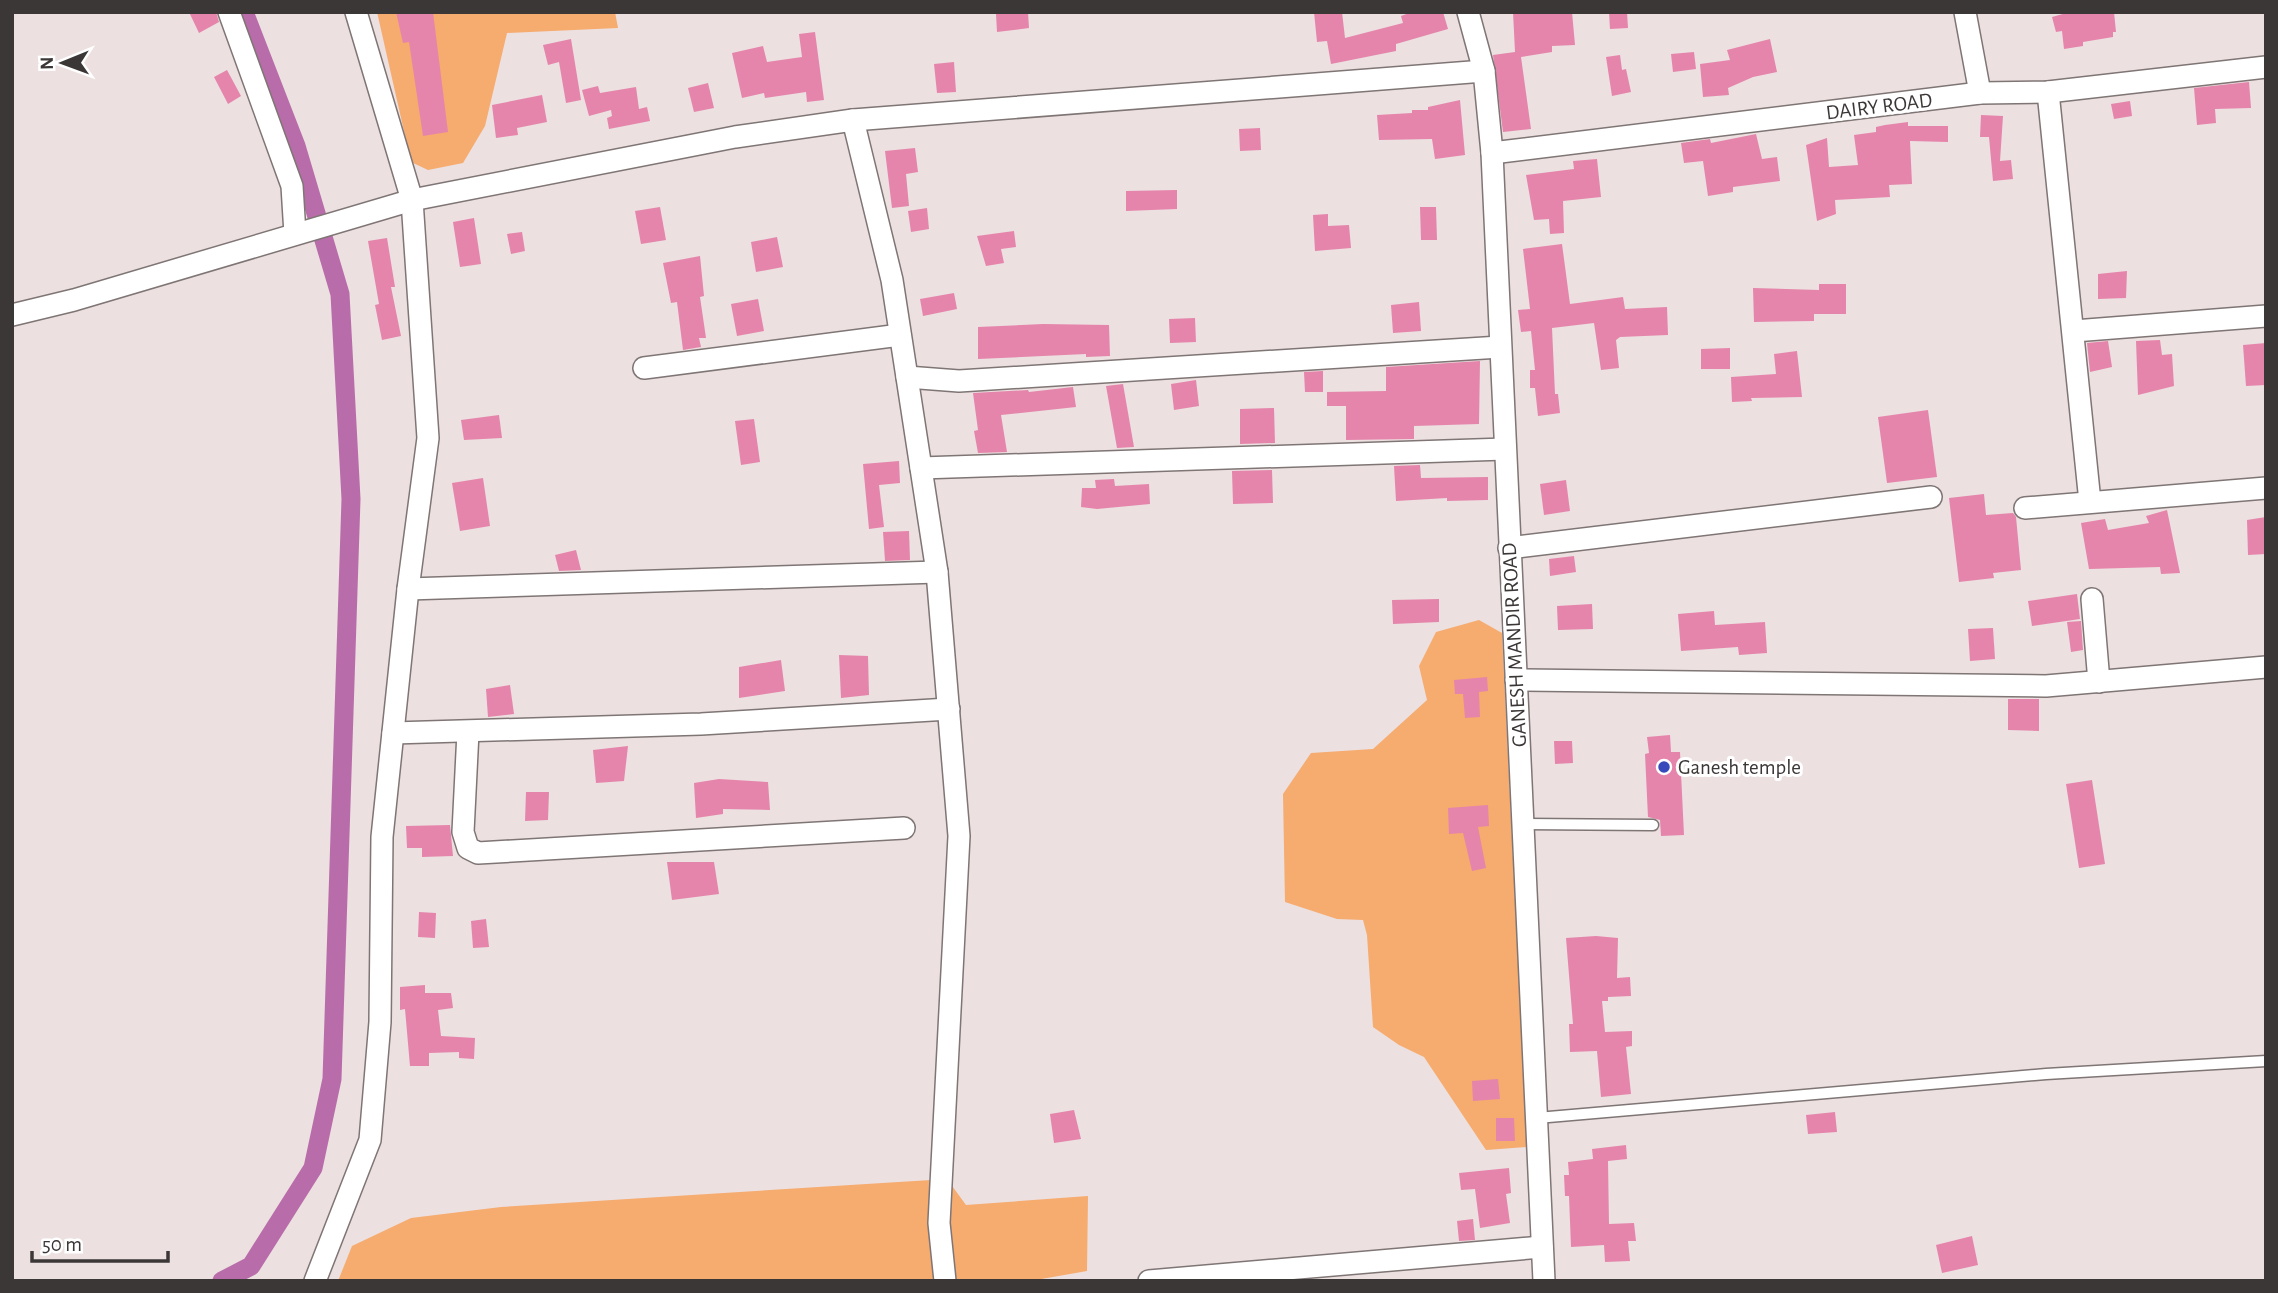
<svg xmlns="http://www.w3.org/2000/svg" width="2278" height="1293" font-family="'Alegreya Sans',sans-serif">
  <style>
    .green { fill: #f6ab6f }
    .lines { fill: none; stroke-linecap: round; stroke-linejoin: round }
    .canal { stroke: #b96caa; stroke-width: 19 }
    .building { fill: #e585ab }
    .lane-casing { stroke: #7f7575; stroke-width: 13 }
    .street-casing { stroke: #7f7575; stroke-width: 24 }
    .lane { stroke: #fff; stroke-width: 10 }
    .street { stroke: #fff; stroke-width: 21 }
    .poi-dot { fill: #3849bc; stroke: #fff; stroke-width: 2.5 }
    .labels { text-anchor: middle; stroke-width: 6; stroke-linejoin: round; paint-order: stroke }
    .street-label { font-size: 21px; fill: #3c3737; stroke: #fff }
    .poi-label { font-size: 21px; fill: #3c3737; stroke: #fff; text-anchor: start }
  </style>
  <rect width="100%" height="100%" fill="#ece0e0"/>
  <g class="green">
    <path d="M377,12H615L618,28L507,33L485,126L463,163L428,170L411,162Z"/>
    <path d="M1479,620L1502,633L1527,1147L1486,1150L1424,1057L1399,1045L1373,1027L1367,935L1363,920L1337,919L1285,902L1283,794L1311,753L1373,749L1427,700L1419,666L1436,632Z"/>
    <path d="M947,1179L966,1205L1088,1196L1087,1271L1030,1281H338L352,1246L411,1218L501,1207Z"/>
  </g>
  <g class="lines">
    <path class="canal" d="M222,1281L251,1266L313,1168L332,1079L351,499L340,294L296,146L244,12"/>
  </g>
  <g class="building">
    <path d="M189,12H216L219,22L199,33Z"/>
    <path d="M396,12H433L448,132L423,136L409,42L403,43Z"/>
    <path d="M1028,12L1029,28L997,32L996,14Z"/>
    <path d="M1314,12H1342L1345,38L1403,23L1401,16L1412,12H1443L1448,29L1396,44V51L1331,64L1327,41L1317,42Z"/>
    <path d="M1513,12H1572L1575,45L1552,46V52L1521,57L1531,129L1503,132L1493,55L1515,52Z"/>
    <path d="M1609,12H1627L1628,28L1610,29Z"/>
    <path d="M2070,12H2114L2116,32H2113V37L2083,42V46L2064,49L2062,31L2056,32L2052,17Z"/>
    <path d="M815,32L824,100L807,102L806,92L765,98L764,93L742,98L732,53L763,46L767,62L802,57L799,34Z"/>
    <path d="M571,39L581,100L566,103L559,62L548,65L543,45Z"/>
    <path d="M1770,39L1777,72L1753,77L1728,88L1729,95L1703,97L1700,64L1730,60L1727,50Z"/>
    <path d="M1694,52L1696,69L1673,72L1671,54Z"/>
    <path d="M1620,55L1622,70L1626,69L1631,92L1612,96L1606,57Z"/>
    <path d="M954,62L956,92L937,93L934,64Z"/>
    <path d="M227,70L241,96L228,104L214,77Z"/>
    <path d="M2249,82L2251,108L2215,109L2216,123L2197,125L2194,88Z"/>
    <path d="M708,83L714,108L694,112L688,88Z"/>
    <path d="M598,86L600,93L636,87L639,109L647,107L650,121L609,129L607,118L612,116L611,110L589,116L582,90Z"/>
    <path d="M542,95L547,122L517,128L518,135L496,138L492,105Z"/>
    <path d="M1460,100L1465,155L1435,159L1432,139L1379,140L1377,115L1412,113V110H1428V107Z"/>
    <path d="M2130,101L2132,116L2114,119L2111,104Z"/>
    <path d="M1981,115L2003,116L2000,161L2011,160L2013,179L1993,181L1989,137H1980Z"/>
    <path d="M1908,122V126H1948V142L1910,141L1912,184L1889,185L1890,197L1835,200L1836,214L1817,221L1806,145L1827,138L1829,167L1858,165L1854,135L1876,132V127L1885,125Z"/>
    <path d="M1260,128L1261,150L1240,151L1239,129Z"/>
    <path d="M1756,134L1762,159L1777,157L1780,181L1733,187V192L1708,196L1703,161L1684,163L1681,143L1710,139L1711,143Z"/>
    <path d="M915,148L918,172L906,174L909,206L892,208L885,151Z"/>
    <path d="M1597,159L1601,197L1563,201L1564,233L1550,234L1549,219L1534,220L1526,175L1574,169L1573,161Z"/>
    <path d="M1177,190V209L1126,211V191Z"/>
    <path d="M660,207L666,240L641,244L635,211Z"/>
    <path d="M1420,207H1436L1437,240H1421Z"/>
    <path d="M927,208L929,229L911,232L908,211Z"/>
    <path d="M1328,214V226L1349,225L1351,248L1315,251L1313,215Z"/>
    <path d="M474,218L481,264L460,267L453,222Z"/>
    <path d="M1014,231L1016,247L1001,249L1004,263L986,266L977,236Z"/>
    <path d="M522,232L525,251L511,254L507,234Z"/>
    <path d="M777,237L783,267L756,272L751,242Z"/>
    <path d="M387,238L395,287H391L401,336L382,340L375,305L379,304L368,241Z"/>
    <path d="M1562,244L1570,304L1623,297L1625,309L1667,307L1668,335L1620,337L1616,340L1619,368L1601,370L1594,323L1552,328L1555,394H1558L1560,413L1538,416L1535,388H1530V370H1535L1531,331L1521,332L1518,310L1530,309L1523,249Z"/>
    <path d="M700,256L704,296L700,297L706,338H699L701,347L683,350L677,302L671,303L663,263Z"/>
    <path d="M2127,271L2126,298L2098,299V274Z"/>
    <path d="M1819,284H1846V314H1814V321L1754,322L1753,288L1819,290Z"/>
    <path d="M954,293L957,309L923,316L920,299Z"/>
    <path d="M758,299L764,331L737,336L731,304Z"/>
    <path d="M1419,302L1421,331L1393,333L1391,305Z"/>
    <path d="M1195,318L1196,342L1170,343L1169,319Z"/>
    <path d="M1043,324L1109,325L1110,356L1086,357V354L978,359V327Z"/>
    <path d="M2160,340L2162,355L2172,354L2174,386L2138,395L2136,341Z"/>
    <path d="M2108,341L2112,367L2090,372L2087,343Z"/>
    <path d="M2266,343V385L2246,386L2243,345Z"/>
    <path d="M1730,348V369H1701V349Z"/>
    <path d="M1797,351L1802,397L1751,398L1752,401L1732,402L1731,377L1776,374L1774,354Z"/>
    <path d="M1480,361L1479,424L1414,426V439L1346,440V406H1327V392L1386,391V367Z"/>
    <path d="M1323,371V392H1305L1304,372Z"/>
    <path d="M1196,380L1199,406L1174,410L1171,384Z"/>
    <path d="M1123,384L1134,447L1117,448L1106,386Z"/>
    <path d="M1073,387L1076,407L1001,415L1007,452L978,453L974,431L978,430L973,393L1028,390L1029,392Z"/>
    <path d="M1274,408L1275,443L1240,444V409Z"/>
    <path d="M1928,410L1937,477L1887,483L1878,417Z"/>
    <path d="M499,415L502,438L464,440L461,420Z"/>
    <path d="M754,419L760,462L741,465L735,421Z"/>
    <path d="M899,461L900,483L879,485L884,527L869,529L863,464Z"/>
    <path d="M1420,465L1421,478L1488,477V500L1447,501V498L1396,501L1394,466Z"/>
    <path d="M1272,470L1273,503L1233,504L1232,471Z"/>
    <path d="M483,478L490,526L460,531L452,483Z"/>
    <path d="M1114,479L1115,486L1149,484L1150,504L1097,509L1081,507L1082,488H1096L1095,480Z"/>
    <path d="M1566,480L1570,511L1544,515L1540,484Z"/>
    <path d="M1984,494L1986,515L2013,513L2016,517L2021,570L1993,573L1994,578L1959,582L1949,498Z"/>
    <path d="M2167,510L2180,573L2161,574L2160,567L2089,569L2081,523L2105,519L2108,530L2149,523L2146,516Z"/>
    <path d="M2266,517V554L2248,555L2247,520Z"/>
    <path d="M909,531L910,560L885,561L883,532Z"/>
    <path d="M576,550L581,570L559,571L555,555Z"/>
    <path d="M1574,556L1576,572L1550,576L1549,559Z"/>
    <path d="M2077,594L2080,619L2032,626L2028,601Z"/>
    <path d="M1439,599V622L1393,624L1392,600Z"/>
    <path d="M1592,604L1593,629L1558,630L1557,606Z"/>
    <path d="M1714,611L1715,625L1765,622L1767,653L1739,655L1738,647L1681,651L1678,614Z"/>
    <path d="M2081,621L2083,650L2071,652L2067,622Z"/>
    <path d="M1993,628L1995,659L1970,661L1968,629Z"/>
    <path d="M839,655L868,656L869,695L841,698Z"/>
    <path d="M781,660L785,691L739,698V667Z"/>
    <path d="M1487,677L1488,691L1479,692L1480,717L1465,718L1463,694H1455L1454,680Z"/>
    <path d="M510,685L514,714L488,717L486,689Z"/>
    <path d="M2008,699H2039V731L2008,730Z"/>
    <path d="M1670,735L1671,752H1680L1684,835L1661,836L1660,820L1648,817L1645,754L1649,753L1647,737Z"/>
    <path d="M1554,741H1572L1573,763L1555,764Z"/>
    <path d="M628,746L624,781L596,783L593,750Z"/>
    <path d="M719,779L768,782L770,810L723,809V814L696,818L694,783Z"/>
    <path d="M2092,780L2105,864L2079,868L2066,784Z"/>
    <path d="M526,792H549L548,820L525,821Z"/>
    <path d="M1488,805L1489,826L1478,827L1486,868L1472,871L1463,833L1449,834L1448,808Z"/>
    <path d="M450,825L453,856L422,857V848H407L406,826Z"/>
    <path d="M667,862H714L719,894L672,900Z"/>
    <path d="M419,912L436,913L435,938L418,937Z"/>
    <path d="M486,919L489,947L473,948L471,921Z"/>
    <path d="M1596,936L1618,938L1617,978L1630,977L1631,996L1608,997V1001H1602L1605,1032L1632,1031V1046L1626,1047L1631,1094L1601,1097L1597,1051L1570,1052L1569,1024H1573L1566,938Z"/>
    <path d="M425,985V993H451L453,1008L438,1010L441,1036L475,1038L474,1059L459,1058V1052L429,1053V1066H410L405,1009L400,1010V987Z"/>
    <path d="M1498,1079L1500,1099L1473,1101L1472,1081Z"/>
    <path d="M1074,1110L1081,1139L1054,1143L1050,1114Z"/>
    <path d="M1835,1112L1837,1132L1808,1134L1806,1115Z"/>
    <path d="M1496,1118H1514L1515,1141H1496Z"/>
    <path d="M1626,1145L1627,1159L1608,1161L1609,1224L1634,1223L1636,1241H1628L1630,1261L1605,1262L1604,1245L1571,1247L1569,1196H1565L1564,1175H1569L1568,1162L1593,1159L1592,1149Z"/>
    <path d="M1509,1168L1511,1193L1506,1194L1510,1223L1480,1228L1475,1189L1461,1190L1459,1173Z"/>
    <path d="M1473,1219L1475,1240L1459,1241L1457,1221Z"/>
    <path d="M1972,1236L1978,1265L1942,1273L1936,1245Z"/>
  </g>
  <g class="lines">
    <defs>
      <g id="lane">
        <path d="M1522,824L1653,825"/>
        <path d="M1537,1118L2046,1074L2266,1061"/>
      </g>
      <g id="street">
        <path d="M229,12L292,186L295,234"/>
        <path d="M1468,12L1484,71L1492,153L1544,1281"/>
        <path d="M1965,12L1980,93"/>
        <path d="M2048,92L2090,502"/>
        <path d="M853,120L892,280L937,572L959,836L939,1223L945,1281"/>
        <path d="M1492,153L1980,93L2048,92L2266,67"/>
        <path d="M12,315L74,300L412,200L735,137L853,120L1484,71"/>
        <path d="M2074,331L2266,316"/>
        <path d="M644,368L900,335"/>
        <path d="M907,377L959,381L1500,347"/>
        <path d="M921,468L1505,449"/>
        <path d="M2025,508L2266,488"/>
        <path d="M1509,548L1931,497"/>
        <path d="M408,589L937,572"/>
        <path d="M2092,599L2099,682"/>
        <path d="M1516,680L2046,686L2266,667"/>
        <path d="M468,732L463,832L468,848L478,853L904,828"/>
        <path d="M393,733L701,724L949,709"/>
        <path d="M315,1281L370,1140L380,1022L382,837L408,589L428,438L412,200L356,12"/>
        <path d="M1149,1281L1542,1247"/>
      </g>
    </defs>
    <use href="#lane" class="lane-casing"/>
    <use href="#street" class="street-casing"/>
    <use href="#lane" class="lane"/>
    <use href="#street" class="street"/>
  </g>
  <circle class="poi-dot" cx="1664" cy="767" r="7"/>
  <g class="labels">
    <g class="street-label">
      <text transform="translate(1879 106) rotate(-7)" y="7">DAIRY ROAD</text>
      <text transform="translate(1514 645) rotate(-93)" y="7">GANESH MANDIR ROAD</text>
    </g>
    <g class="poi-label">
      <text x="1678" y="774">Ganesh temple</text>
    </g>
  </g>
  <rect width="2278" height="1293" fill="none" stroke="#3c3737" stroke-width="28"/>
  <g transform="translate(63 63) rotate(269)" stroke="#ffffff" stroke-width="5" paint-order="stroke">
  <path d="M0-5L12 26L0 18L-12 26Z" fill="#3c3737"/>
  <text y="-10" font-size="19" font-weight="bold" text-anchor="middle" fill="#3c3737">N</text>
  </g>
  <path d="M32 1251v10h136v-10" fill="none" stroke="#3c3737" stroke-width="3.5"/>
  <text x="42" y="1251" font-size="21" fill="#3c3737" stroke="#ffffff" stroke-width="5" paint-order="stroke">50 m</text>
</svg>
